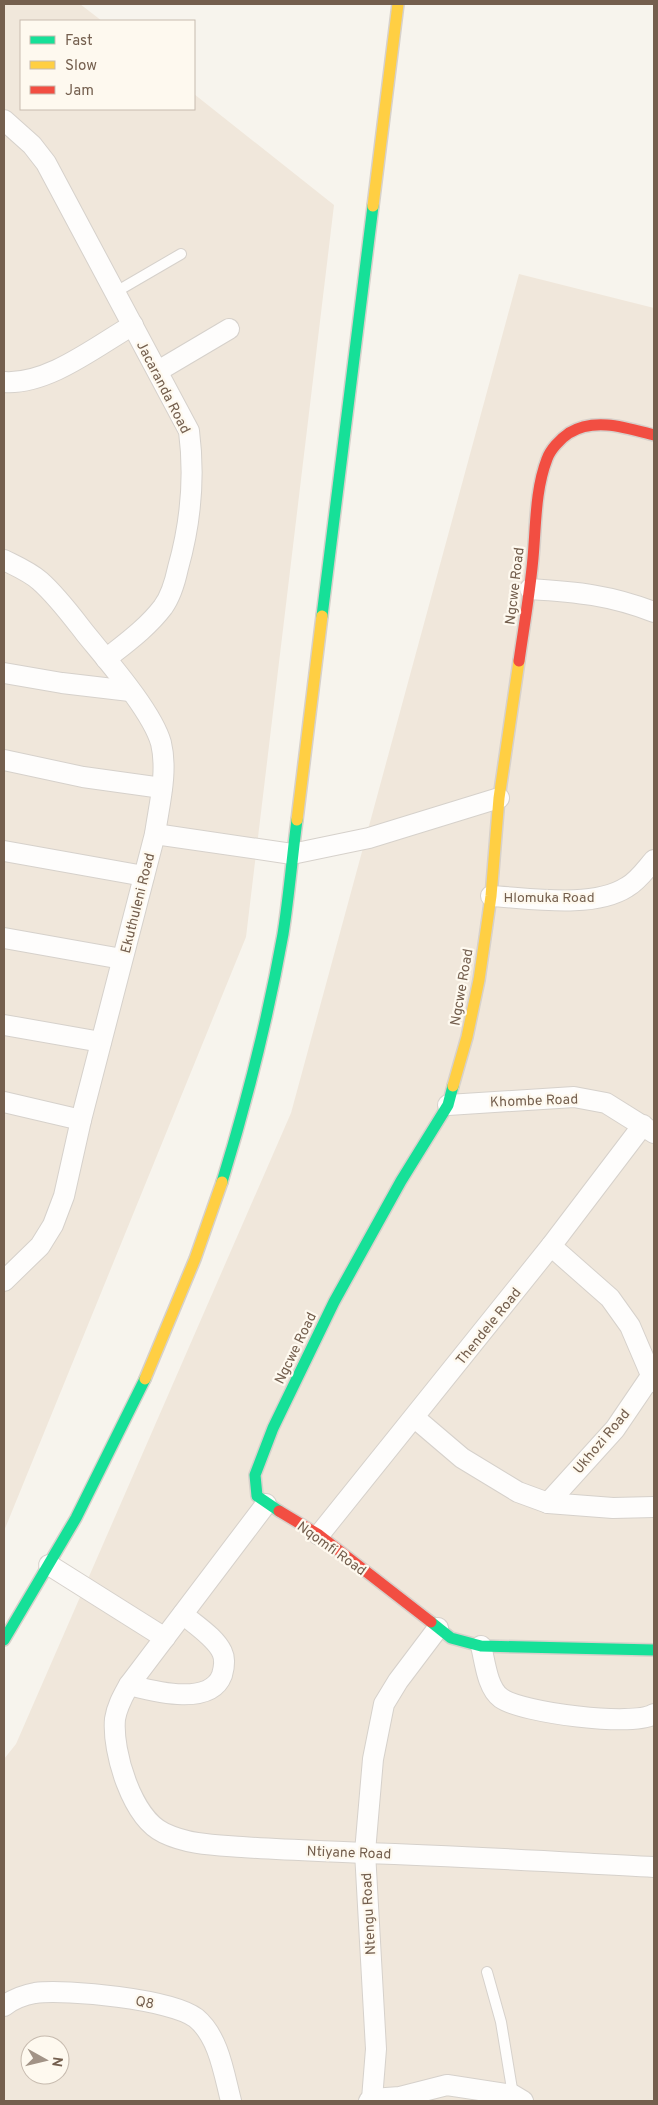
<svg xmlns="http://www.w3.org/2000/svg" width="658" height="2105" font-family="Overpass,sans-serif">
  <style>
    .residential { fill: #f0e7db; fill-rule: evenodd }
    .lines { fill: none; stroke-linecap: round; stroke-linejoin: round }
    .lane-casing { stroke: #d6d1cb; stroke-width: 12 }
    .street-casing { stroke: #d6d1cb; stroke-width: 22 }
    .fast-casing { stroke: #d7d1cb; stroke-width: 14 }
    .slow-casing { stroke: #d7d1cb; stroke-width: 14 }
    .jam-casing { stroke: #d7d1cb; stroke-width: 14 }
    .lane { stroke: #fefdfc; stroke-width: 10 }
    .street { stroke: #fefdfc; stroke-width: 20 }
    .fast { stroke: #16e098; stroke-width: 11 }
    .slow { stroke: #ffcf43; stroke-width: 11 }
    .jam { stroke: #f24e42; stroke-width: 11 }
    .labels { text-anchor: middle; stroke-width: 4.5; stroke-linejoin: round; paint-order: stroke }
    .street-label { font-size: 14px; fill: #745f4e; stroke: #fef9ef }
  </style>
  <rect width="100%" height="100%" fill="#f7f4ed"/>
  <g class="residential">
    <path d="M4,4H80L102,21H21V109H194V94L334,205L246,937L4,1531Z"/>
    <path d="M519,274L654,308V2101H4V1759L16,1744L291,1113ZM30,2045H60V2075H30Z"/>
  </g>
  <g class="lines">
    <defs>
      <g id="lane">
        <path d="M114,293L181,254"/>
        <path d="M487,1972L501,2022L513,2095"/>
      </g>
      <g id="street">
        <path d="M4,120L32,145L46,163L189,431C195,478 191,522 178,568C175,582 171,596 163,607C147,628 126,643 106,659"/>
        <path d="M158,371L229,329"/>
        <path d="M4,382C48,385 95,347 133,325"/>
        <path d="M4,560C16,566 30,572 40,581C57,596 71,615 85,633C106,659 152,711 161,743C168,772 159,805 155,834L81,1120L64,1196L53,1225L40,1246L4,1281"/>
        <path d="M530,589C577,592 610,595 654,612"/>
        <path d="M4,673L62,683L130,691"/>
        <path d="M4,760L83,777L162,788"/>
        <path d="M155,834L292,854L369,838L499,798"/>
        <path d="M4,851L144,876"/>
        <path d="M491,896C529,898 593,909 627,887C638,881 646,869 654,860"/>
        <path d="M4,938L122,959"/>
        <path d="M4,1025L101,1042"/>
        <path d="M4,1102L81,1120"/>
        <path d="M448,1105L574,1097L606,1103L654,1133"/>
        <path d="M551,1246L610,1298L630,1326L654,1382"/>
        <path d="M415,1418L462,1458L518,1492L548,1503L613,1508L654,1507"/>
        <path d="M548,1503L615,1429L651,1376"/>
        <path d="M266,1504L129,1685C123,1696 117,1706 115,1719C112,1752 132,1818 164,1833C189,1845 215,1845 242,1847C283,1850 325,1851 366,1853C462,1856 558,1862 654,1867"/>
        <path d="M319,1535L551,1246L643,1125"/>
        <path d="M49,1565L165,1638"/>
        <path d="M481,1646C485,1661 487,1688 501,1698C522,1713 634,1727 654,1714"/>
        <path d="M129,1685C153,1691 210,1707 222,1675C224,1668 225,1658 222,1652C215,1637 195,1625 183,1614"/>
        <path d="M4,2006C13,1999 24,1995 35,1993C67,1989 171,1999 196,2018C219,2037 224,2074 231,2101"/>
        <path d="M372,2099L376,2049L365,1852L373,1759L384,1704L398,1681L438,1628"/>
        <path d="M369,2101L372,2099L400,2097L447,2085L513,2095L523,2101"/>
      </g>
      <g id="fast">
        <path d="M322,616L373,206"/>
        <path d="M222,1182C247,1101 268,1018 283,934C289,896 292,858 297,820"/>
        <path d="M279,1511L257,1496L255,1475L273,1428L334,1302L401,1181L448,1105L453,1086"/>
        <path d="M431,1622L451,1638L481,1646L654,1650"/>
        <path d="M4,1640L76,1518L145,1379"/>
      </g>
      <g id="slow">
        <path d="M373,206L398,4"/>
        <path d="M297,820L322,616"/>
        <path d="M453,1086L467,1037L479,980L491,896L499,798L519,661"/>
        <path d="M145,1379L195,1259L222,1182"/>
      </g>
      <g id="jam">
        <path d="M519,661C524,626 530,592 533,558C536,526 535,490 547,459C550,450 560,439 569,433C595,417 627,428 654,435"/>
        <path d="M279,1511L319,1535L431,1622"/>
      </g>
    </defs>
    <use href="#lane" class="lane-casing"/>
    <use href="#street" class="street-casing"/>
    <use href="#fast" class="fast-casing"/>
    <use href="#slow" class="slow-casing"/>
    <use href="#jam" class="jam-casing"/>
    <use href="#lane" class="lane"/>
    <use href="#street" class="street"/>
    <use href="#fast" class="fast"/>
    <use href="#slow" class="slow"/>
    <use href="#jam" class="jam"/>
  </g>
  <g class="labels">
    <g class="street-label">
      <text transform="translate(164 387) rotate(63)" y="5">Jacaranda Road</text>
      <text transform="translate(514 586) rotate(-83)" y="5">Ngcwe Road</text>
      <text x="549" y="902">Hlomuka Road</text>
      <text transform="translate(137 903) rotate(-76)" y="5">Ekuthuleni Road</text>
      <text transform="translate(461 987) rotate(-80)" y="5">Ngcwe Road</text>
      <text transform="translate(534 1100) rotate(-2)" y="5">Khombe Road</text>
      <text transform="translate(488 1326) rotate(-51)" y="5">Thendele Road</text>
      <text transform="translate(295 1348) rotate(-64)" y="5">Ngcwe Road</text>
      <text transform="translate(601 1441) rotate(-50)" y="5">Ukhozi Road</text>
      <text transform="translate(332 1548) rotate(36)" y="5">Nqomfi Road</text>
      <text transform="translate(349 1852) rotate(2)" y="5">Ntiyane Road</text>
      <text transform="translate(368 1914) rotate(-93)" y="5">Ntengu Road</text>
      <text transform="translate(145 2002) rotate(11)" y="5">Q8</text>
    </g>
  </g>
  <rect width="658" height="2105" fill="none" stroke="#745f4e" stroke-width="10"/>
  <rect x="20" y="20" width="175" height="90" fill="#fef9ef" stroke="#c7bbaf"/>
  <rect x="30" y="36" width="25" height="8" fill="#16e098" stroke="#c7bbaf"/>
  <text x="65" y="45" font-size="15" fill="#745f4e">Fast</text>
  <rect x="30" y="61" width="25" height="8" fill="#ffcf43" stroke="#c7bbaf"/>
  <text x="65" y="70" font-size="15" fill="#745f4e">Slow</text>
  <rect x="30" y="86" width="25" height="8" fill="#f24e42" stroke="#c7bbaf"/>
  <text x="65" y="95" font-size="15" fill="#745f4e">Jam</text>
  <g transform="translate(45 2060) rotate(98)"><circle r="24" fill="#fef9ef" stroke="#c7bbaf"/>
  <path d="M0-4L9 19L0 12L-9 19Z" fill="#a29386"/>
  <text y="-8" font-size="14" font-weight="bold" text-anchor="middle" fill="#745f4e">N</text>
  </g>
</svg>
